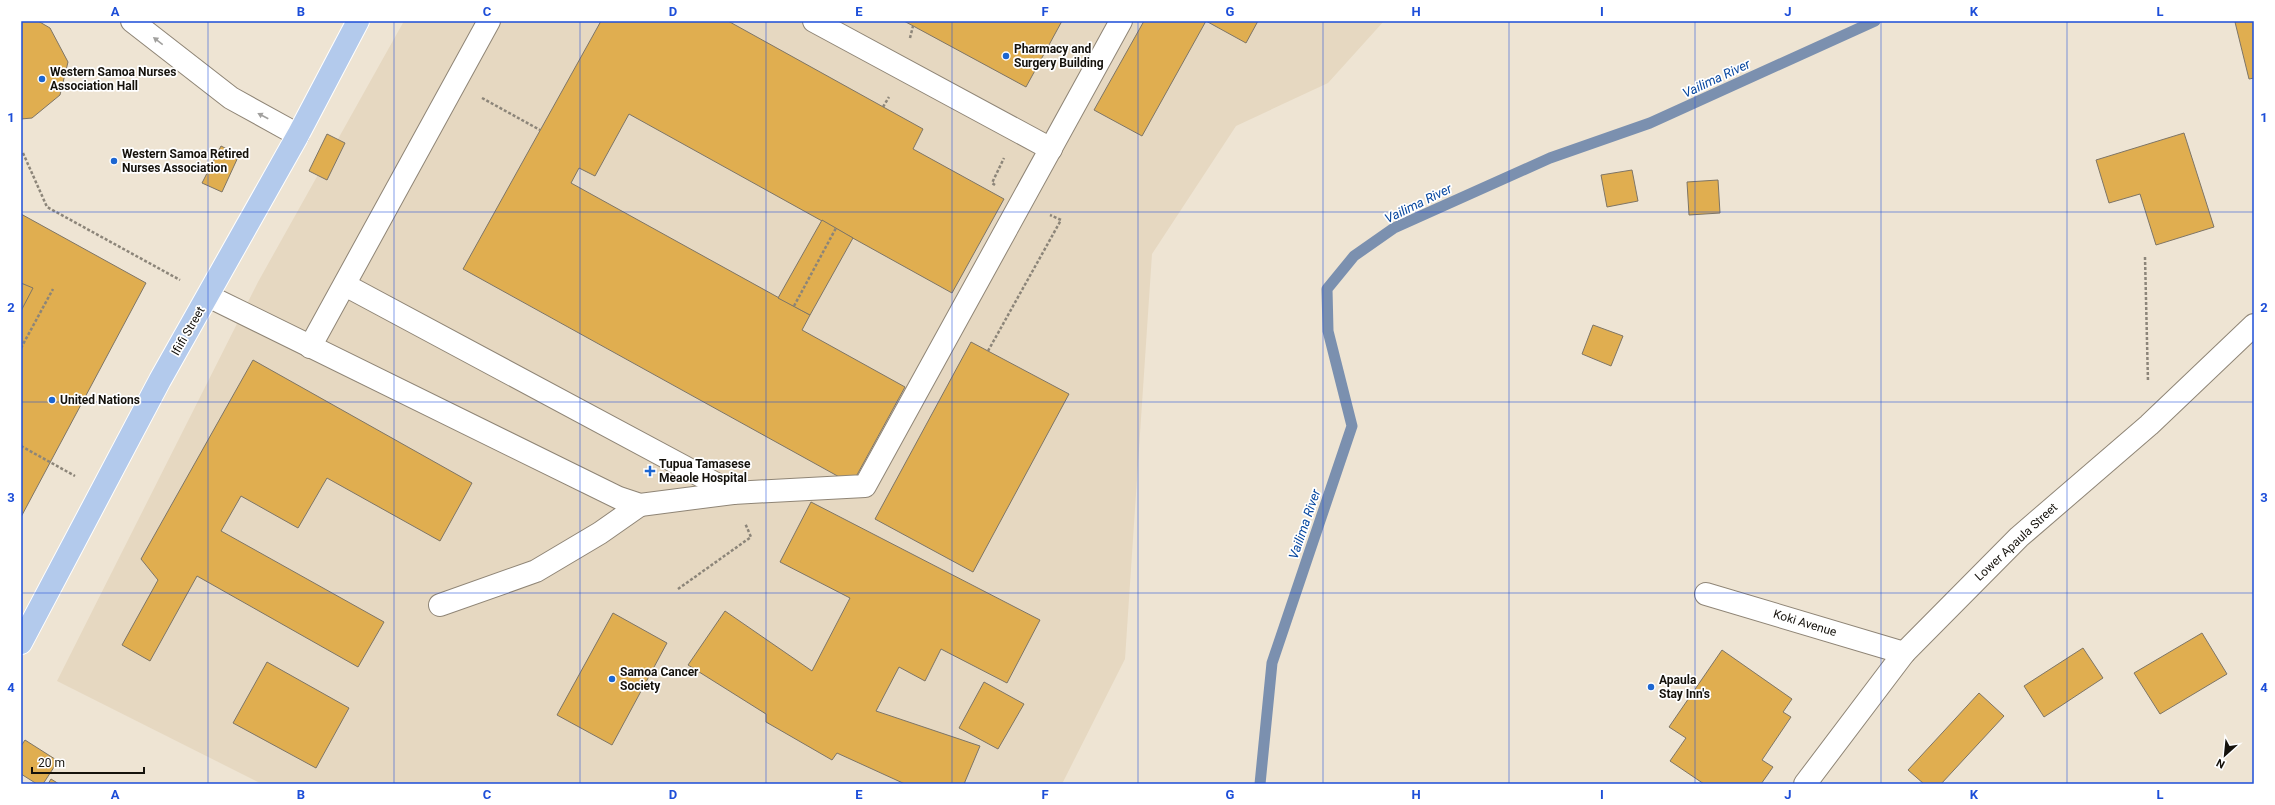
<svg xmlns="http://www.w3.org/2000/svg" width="2275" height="805" font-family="Roboto,sans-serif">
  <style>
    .built { fill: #e6d8c1 }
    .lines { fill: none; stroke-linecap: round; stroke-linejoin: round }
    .stream { stroke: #7b90af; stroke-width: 11 }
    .building { fill: #e0ae50; stroke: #7e7566 }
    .minor-casing { stroke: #8f8576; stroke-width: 24 }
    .major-casing { stroke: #fff; stroke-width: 24 }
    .path { stroke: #8c8579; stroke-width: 2.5; stroke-dasharray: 3 2; stroke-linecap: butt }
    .minor { stroke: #fff; stroke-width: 22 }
    .major { stroke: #b3caec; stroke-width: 22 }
    .oneway { fill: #a1a09e }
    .grid { fill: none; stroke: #1d4ed8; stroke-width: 1; stroke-opacity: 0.55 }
    .poi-dot { fill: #1c66d1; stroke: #fff; stroke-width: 1.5 }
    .labels { text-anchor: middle; stroke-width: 3.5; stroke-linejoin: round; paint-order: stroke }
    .poi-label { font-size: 12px; font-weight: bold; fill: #15120c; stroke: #fff; text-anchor: start }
    .street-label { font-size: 12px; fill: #15120c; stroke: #fff }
    .water-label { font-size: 13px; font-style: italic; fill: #0848a0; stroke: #fff }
    .neatline { fill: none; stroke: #1d4ed8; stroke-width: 1.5 }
    .grid-label { font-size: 13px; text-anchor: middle; font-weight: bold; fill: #1d4ed8 }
  </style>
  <rect width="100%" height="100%" fill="#eee4d3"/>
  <path class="built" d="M404,21H1384L1328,83L1236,126L1152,254L1125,659L1062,784H262L57,681L258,282Z"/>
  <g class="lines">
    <path class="stream" d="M1260,784L1272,663L1352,426L1328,331L1327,289L1354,256L1394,228L1550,158L1650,123L1875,21"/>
  </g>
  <g class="building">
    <path d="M21,21H38L50,28L68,62L60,95L32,118L21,119Z"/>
    <path d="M601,21H728L923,129L913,149L1004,199L952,293L629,114L595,176L579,168L571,183L810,315L802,330L905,387L852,484L463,269Z"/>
    <path d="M904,21H1062L1026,87Z"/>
    <path d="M1144,21H1206L1142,136L1094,110Z"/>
    <path d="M1206,21H1258L1246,43Z"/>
    <path d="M2240,21H2254V78L2249,79L2235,22Z"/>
    <path d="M2184,133L2214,227L2156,245L2140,194L2109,203L2096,160Z"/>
    <path d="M327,134L345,143L327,180L309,171Z"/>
    <path d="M221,146L239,155L222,192L202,183Z"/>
    <path d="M1632,170L1638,201L1607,207L1601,175Z"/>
    <path d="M1718,180L1720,213L1689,215L1687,182Z"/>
    <path d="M21,214L146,283L21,517Z"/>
    <path d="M822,220L853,238L810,315L778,298Z"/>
    <path d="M21,283L33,288L21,311Z"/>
    <path d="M1593,325L1623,336L1611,366L1582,354Z"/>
    <path d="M971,342L1069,394L973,572L875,519Z"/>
    <path d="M253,360L472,483L440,541L327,478L298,528L241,496L221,531L384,622L358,667L197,576L150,661L122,645L158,580L141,559Z"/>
    <path d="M811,502L1040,620L1007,683L941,649L925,681L899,667L876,711L980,746L964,784H905L837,753L832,760L766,722V714L688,665L725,611L812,671L850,598L780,562Z"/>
    <path d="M613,613L667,643L612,745L557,715Z"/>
    <path d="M2202,633L2227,674L2160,714L2134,673Z"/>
    <path d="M2083,648L2103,678L2044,717L2024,686Z"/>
    <path d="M1722,650L1792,699L1783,712L1791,717L1762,760L1773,767L1761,784H1704L1670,761L1686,738L1669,727Z"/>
    <path d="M267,662L349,708L316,768L233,723Z"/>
    <path d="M984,682L1024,704L998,749L959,728Z"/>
    <path d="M1979,693L2004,716L1941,784H1924L1908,770Z"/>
    <path d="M25,740L58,761L43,784H37L21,774V746Z"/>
    <path d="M51,779L59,784H48Z"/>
  </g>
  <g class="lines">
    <defs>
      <g id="minor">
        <path d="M132,21L231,98L298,135"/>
        <path d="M814,21L1051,149"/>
        <path d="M345,285L733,493L865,486L1121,21"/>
        <path d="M208,296L619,498L640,505L733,493"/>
        <path d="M310,347L489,21"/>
        <path d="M1706,594L1904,653"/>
        <path d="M440,605L536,571L600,533L640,505"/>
        <path d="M1805,784L1904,653L2019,537L2149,425L2254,325"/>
      </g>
      <path id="major" d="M21,643L160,380L298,135L358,21"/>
    </defs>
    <use href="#minor" class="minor-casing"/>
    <use href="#major" class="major-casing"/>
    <g class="path">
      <path d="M910,38L913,26"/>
      <path d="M482,98L540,130"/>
      <path d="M883,107L889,97"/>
      <path d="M23,153L47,207L180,280"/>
      <path d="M995,185L992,183L1004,158"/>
      <path d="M2145,257L2148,382"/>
      <path d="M794,306L836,228"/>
      <path d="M21,348L53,289"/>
      <path d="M988,351L1061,220L1050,215"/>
      <path d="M21,446L75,476"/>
      <path d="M678,589L751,537L745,523"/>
    </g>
    <use href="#minor" class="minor"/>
    <use href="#major" class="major"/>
  </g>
  <defs><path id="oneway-solid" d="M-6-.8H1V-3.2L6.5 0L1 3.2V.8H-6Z"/></defs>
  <g class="oneway">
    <use href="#oneway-solid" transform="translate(158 41) rotate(-142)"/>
    <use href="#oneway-solid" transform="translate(263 116) rotate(-152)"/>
  </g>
  <path class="grid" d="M208,21V784M394,21V784M580,21V784M766,21V784M952,21V784M1138,21V784M1323,21V784M1509,21V784M1695,21V784M1881,21V784M2067,21V784M21,212H2254M21,402H2254M21,593H2254"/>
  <g class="poi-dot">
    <circle cx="1006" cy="56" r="4"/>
    <circle cx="42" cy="79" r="4"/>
    <circle cx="114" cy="161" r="4"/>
    <circle cx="52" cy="400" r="4"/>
    <path d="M648 465h4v4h4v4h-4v4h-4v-4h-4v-4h4z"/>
    <circle cx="612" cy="679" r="4"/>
    <circle cx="1651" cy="687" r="4"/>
  </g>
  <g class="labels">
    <g class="poi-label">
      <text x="1014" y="53">Pharmacy and<tspan x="1014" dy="14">Surgery Building</tspan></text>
      <text x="50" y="76">Western Samoa Nurses<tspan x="50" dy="14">Association Hall</tspan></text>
      <text x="122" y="158">Western Samoa Retired<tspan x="122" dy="14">Nurses Association</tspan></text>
      <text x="60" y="404">United Nations</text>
      <text x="659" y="468">Tupua Tamasese<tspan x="659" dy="14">Meaole Hospital</tspan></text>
      <text x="620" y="676">Samoa Cancer<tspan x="620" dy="14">Society</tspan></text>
      <text x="1659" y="684">Apaula<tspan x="1659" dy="14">Stay Inn's</tspan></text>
    </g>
    <g class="street-label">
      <text transform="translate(188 331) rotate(-60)" y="4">Ifiifi Street</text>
      <text transform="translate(2016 542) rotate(-43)" y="4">Lower Apaula Street</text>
      <text transform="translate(1805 623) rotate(17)" y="4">Koki Avenue</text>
    </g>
    <g class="water-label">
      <text transform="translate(1716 78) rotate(-25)" y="5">Vailima River</text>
      <text transform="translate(1418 203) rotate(-26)" y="5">Vailima River</text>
      <text transform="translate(1304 524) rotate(-71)" y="5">Vailima River</text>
    </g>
  </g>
  <rect width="2275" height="805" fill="none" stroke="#ffffff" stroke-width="44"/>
  <g transform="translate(2225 755) rotate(207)" stroke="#ffffff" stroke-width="3" paint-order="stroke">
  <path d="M0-3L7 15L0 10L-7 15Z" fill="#15120c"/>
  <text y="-6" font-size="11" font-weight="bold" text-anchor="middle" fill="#15120c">N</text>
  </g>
  <path d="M32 767v6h112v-6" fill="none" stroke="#15120c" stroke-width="2"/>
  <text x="38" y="767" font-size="12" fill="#15120c" stroke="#ffffff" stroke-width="3" paint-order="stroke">20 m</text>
  <rect x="22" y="22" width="2231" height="761" class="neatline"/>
  <g class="grid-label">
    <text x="115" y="16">A</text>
    <text x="301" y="16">B</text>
    <text x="487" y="16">C</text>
    <text x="673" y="16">D</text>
    <text x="859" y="16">E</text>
    <text x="1045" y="16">F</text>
    <text x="1230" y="16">G</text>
    <text x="1416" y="16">H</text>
    <text x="1602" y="16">I</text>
    <text x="1788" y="16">J</text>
    <text x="1974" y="16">K</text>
    <text x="2160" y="16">L</text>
    <text x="11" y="122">1</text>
    <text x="2264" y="122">1</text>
    <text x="11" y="312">2</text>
    <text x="2264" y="312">2</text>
    <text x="11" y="502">3</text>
    <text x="2264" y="502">3</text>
    <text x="11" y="692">4</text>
    <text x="2264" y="692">4</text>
    <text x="115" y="799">A</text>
    <text x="301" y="799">B</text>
    <text x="487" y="799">C</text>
    <text x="673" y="799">D</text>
    <text x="859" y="799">E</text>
    <text x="1045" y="799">F</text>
    <text x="1230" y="799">G</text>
    <text x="1416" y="799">H</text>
    <text x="1602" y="799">I</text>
    <text x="1788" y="799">J</text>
    <text x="1974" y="799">K</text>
    <text x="2160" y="799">L</text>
  </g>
</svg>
